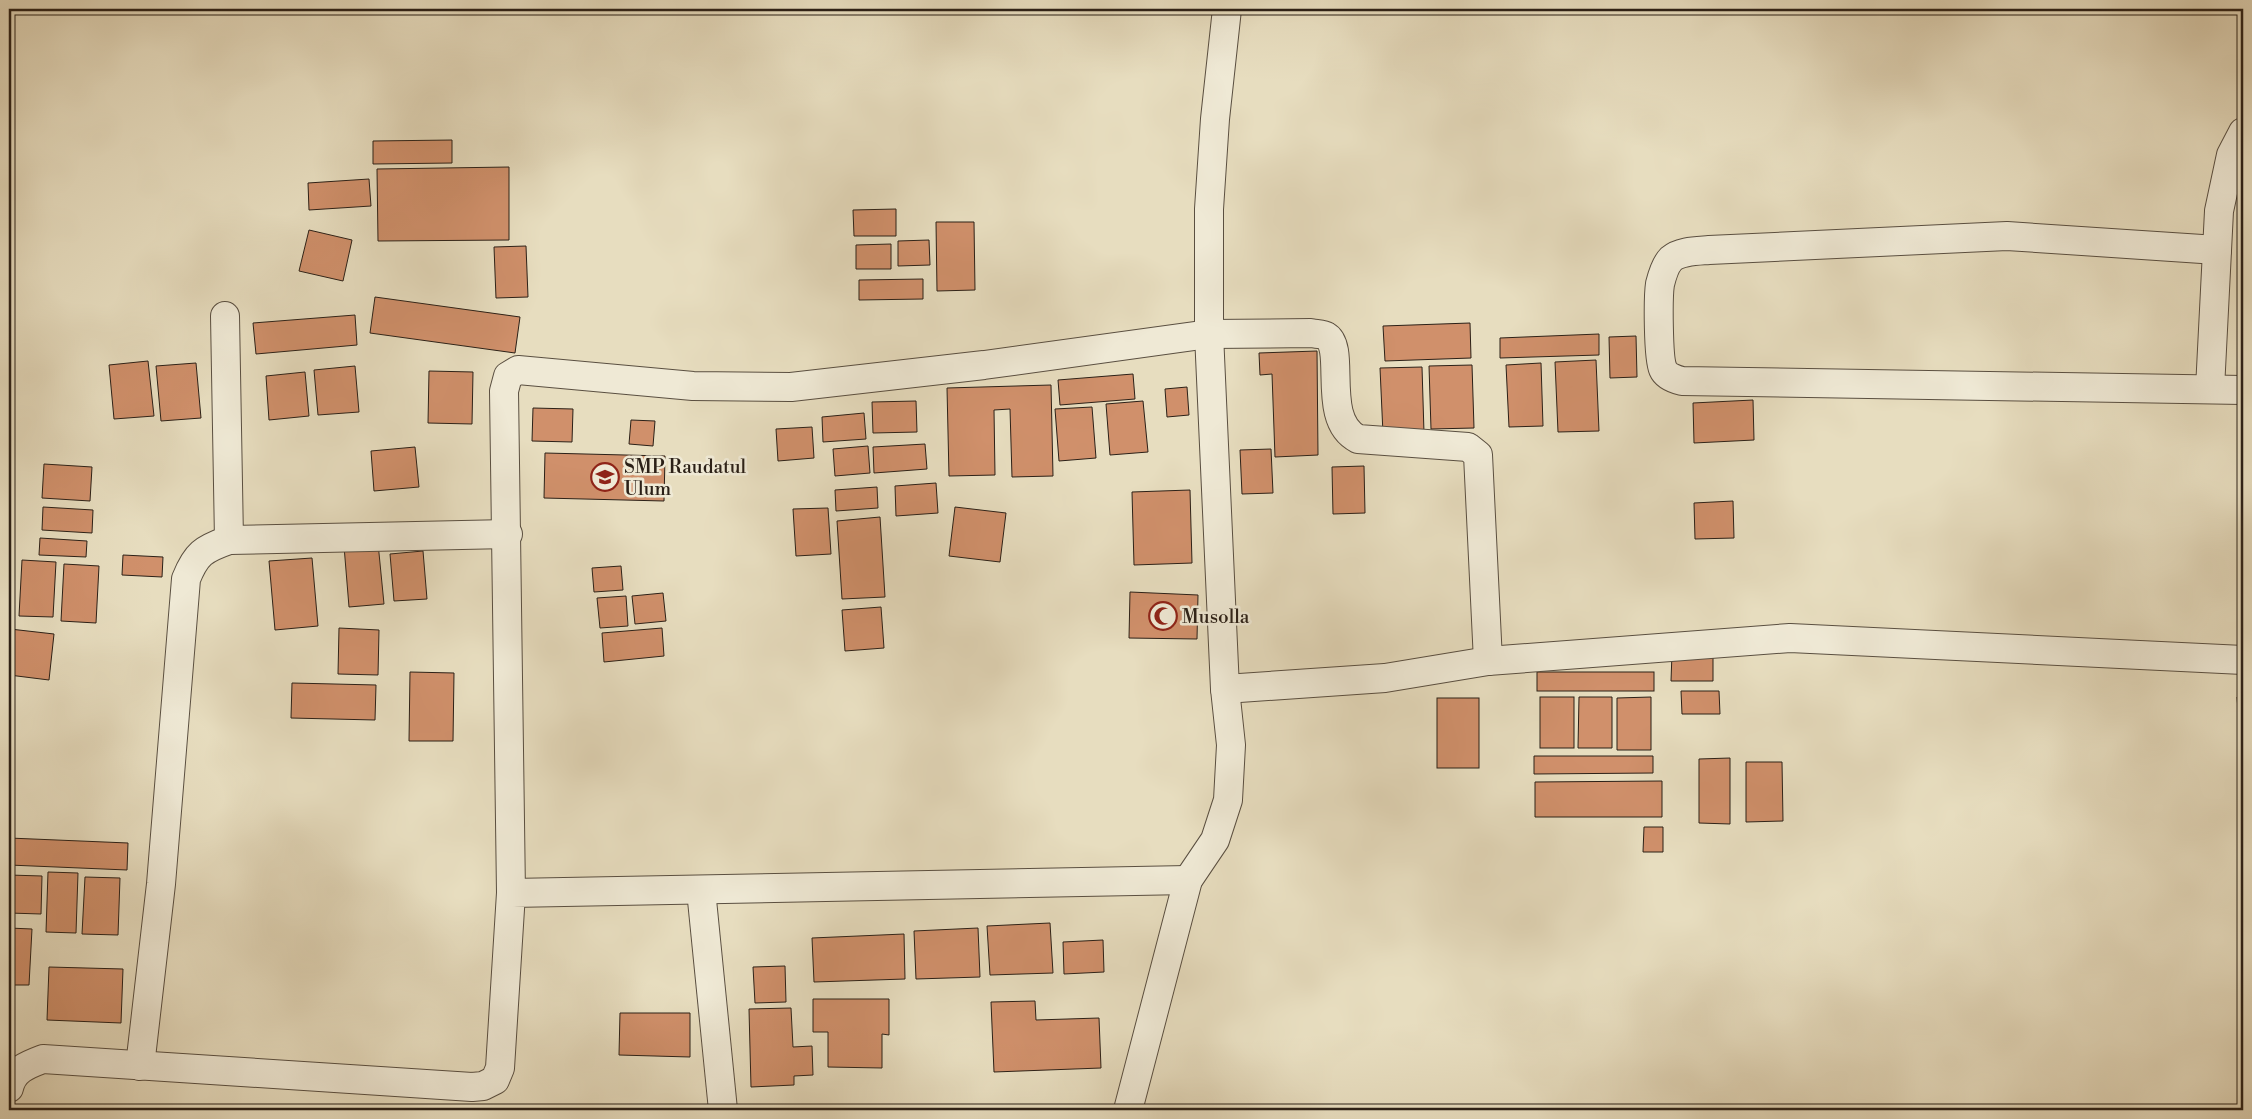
<svg xmlns="http://www.w3.org/2000/svg" width="2252" height="1119" font-family="'Libre Bodoni',serif">
  <style>
    .building { fill: #d0906b; stroke: #2b2017 }
    .lines { fill: none; stroke-linecap: round; stroke-linejoin: round }
    .minor-casing { stroke: #5a4f41; stroke-width: 30 }
    .minor { stroke: #efe9d5; stroke-width: 28 }
    .labels { text-anchor: middle; stroke-width: 5; stroke-linejoin: round; paint-order: stroke }
    .poi-label { font-size: 19px; fill: #2b2017; stroke: #efe9d5; text-anchor: start }
  </style>
  <rect width="100%" height="100%" fill="#e7ddbf"/>
  <filter id="stains"><feTurbulence type="fractalNoise" baseFrequency=".004" numOctaves="4"/><feColorMatrix values="0 0 0 0 .2 0 0 0 0 .09 0 0 0 0 .02 0 0 0 .5 -.17"/></filter>
  <radialGradient id="worn" r=".72"><stop offset=".6" stop-color="#630" stop-opacity="0"/><stop offset="1" stop-color="#630" stop-opacity=".3"/></radialGradient>
  <g class="building">
    <path d="M452,140V163L373,164V141Z"/>
    <path d="M509,167V240L378,241L377,169Z"/>
    <path d="M369,179L371,206L309,210L308,183Z"/>
    <path d="M896,209V236H854L853,210Z"/>
    <path d="M936,222H974L975,290L937,291Z"/>
    <path d="M309,230L352,240L343,281L299,271Z"/>
    <path d="M929,240L930,265L898,266V241Z"/>
    <path d="M891,244V269H856V245Z"/>
    <path d="M526,246L528,297L496,298L494,247Z"/>
    <path d="M923,279V299L859,300V280Z"/>
    <path d="M375,297L520,317L515,353L370,333Z"/>
    <path d="M355,315L357,345L256,354L253,323Z"/>
    <path d="M1470,323L1471,358L1385,361L1383,326Z"/>
    <path d="M2243,330V350L2241,351L2239,331Z"/>
    <path d="M1599,334V355L1500,358V338Z"/>
    <path d="M1636,336L1637,377L1610,378L1609,337Z"/>
    <path d="M1317,351L1318,455L1275,457L1272,374L1260,375L1259,353Z"/>
    <path d="M1596,360L1599,431L1558,432L1555,362Z"/>
    <path d="M148,361L154,416L114,419L109,365Z"/>
    <path d="M196,363L201,418L161,421L156,366Z"/>
    <path d="M1541,363L1543,426L1509,427L1506,365Z"/>
    <path d="M1472,365L1474,428L1431,429L1429,366Z"/>
    <path d="M355,366L359,412L318,415L314,370Z"/>
    <path d="M1422,367L1424,433L1383,434L1380,368Z"/>
    <path d="M429,371L473,372L472,424L428,423Z"/>
    <path d="M305,372L309,416L269,420L266,376Z"/>
    <path d="M1133,374L1135,399L1060,405L1058,380Z"/>
    <path d="M1051,385L1053,476L1012,477L1010,409L994,410L995,475L949,476L947,388Z"/>
    <path d="M1187,387L1189,415L1167,417L1165,389Z"/>
    <path d="M1753,400L1754,440L1694,443L1693,403Z"/>
    <path d="M916,401L917,432L873,433L872,402Z"/>
    <path d="M1143,401L1148,452L1110,455L1106,404Z"/>
    <path d="M1092,407L1096,458L1059,461L1055,409Z"/>
    <path d="M533,408L573,409L572,442L532,441Z"/>
    <path d="M864,413L866,439L823,442L822,417Z"/>
    <path d="M631,420L655,421L653,446L629,444Z"/>
    <path d="M812,427L814,458L778,461L776,429Z"/>
    <path d="M925,444L927,469L874,473L873,447Z"/>
    <path d="M868,446L870,473L835,476L833,449Z"/>
    <path d="M415,447L419,487L374,491L371,451Z"/>
    <path d="M1271,449L1273,493L1242,494L1240,450Z"/>
    <path d="M545,453L665,456L664,501L544,498Z"/>
    <path d="M44,464L92,467L90,501L42,498Z"/>
    <path d="M1364,466L1365,513L1333,514L1332,467Z"/>
    <path d="M936,483L938,513L896,516L895,486Z"/>
    <path d="M877,487L878,508L836,511L835,490Z"/>
    <path d="M1190,490L1192,563L1134,565L1132,492Z"/>
    <path d="M1733,501L1734,538L1695,539L1694,503Z"/>
    <path d="M43,507L93,510L92,533L42,530Z"/>
    <path d="M955,507L1006,513L1000,562L949,556Z"/>
    <path d="M828,508L831,554L796,556L793,509Z"/>
    <path d="M880,517L885,597L842,599L837,521Z"/>
    <path d="M40,538L87,541L86,557L39,555Z"/>
    <path d="M378,543L384,604L349,607L344,546Z"/>
    <path d="M423,551L427,599L394,601L390,554Z"/>
    <path d="M123,555L163,557L162,577L122,575Z"/>
    <path d="M312,558L318,626L275,630L269,561Z"/>
    <path d="M22,560L56,562L53,617L19,616Z"/>
    <path d="M64,564L99,566L96,623L61,621Z"/>
    <path d="M621,566L623,590L594,592L592,568Z"/>
    <path d="M1130,592L1198,595L1197,639L1129,638Z"/>
    <path d="M663,593L666,621L635,624L632,596Z"/>
    <path d="M626,596L628,626L600,628L597,598Z"/>
    <path d="M881,607L884,648L845,651L842,610Z"/>
    <path d="M339,628L379,630L378,675L338,674Z"/>
    <path d="M662,628L664,656L604,662L602,633Z"/>
    <path d="M10,629L54,634L49,680L9,675Z"/>
    <path d="M1672,653H1713V681H1671Z"/>
    <path d="M410,672L454,673L453,741H409Z"/>
    <rect x="1537" y="672" width="117" height="19"/>
    <path d="M292,683L376,685L375,720L291,718Z"/>
    <path d="M1681,691H1719L1720,714H1682Z"/>
    <rect x="1540" y="697" width="34" height="51"/>
    <path d="M1579,697H1612V748H1578Z"/>
    <path d="M1651,697V750H1617V698Z"/>
    <path d="M2237,697H2243V737H2240Z"/>
    <rect x="1437" y="698" width="42" height="70"/>
    <path d="M1534,756H1653V773L1534,774Z"/>
    <path d="M1730,758V824L1699,823V759Z"/>
    <path d="M1746,762H1782L1783,821L1746,822Z"/>
    <path d="M1662,781V817H1535V782Z"/>
    <path d="M1644,827H1663V852H1643Z"/>
    <path d="M9,838L128,843L127,870L9,865Z"/>
    <path d="M48,872L78,873L76,933L46,932Z"/>
    <path d="M9,875L42,876L41,914L9,913Z"/>
    <path d="M85,877L120,878L118,935L82,934Z"/>
    <path d="M1050,923L1053,973L990,975L987,926Z"/>
    <path d="M9,928L32,929L29,985H9Z"/>
    <path d="M978,928L980,977L916,979L914,931Z"/>
    <path d="M904,934L905,979L814,982L812,938Z"/>
    <path d="M1103,940L1104,972L1064,974L1063,942Z"/>
    <path d="M785,966L786,1002L755,1003L753,967Z"/>
    <path d="M49,967L123,969L121,1023L47,1020Z"/>
    <path d="M813,999H889V1035L882,1034V1068L828,1067V1032H813Z"/>
    <path d="M1035,1001L1036,1020L1099,1018L1101,1068L994,1072L991,1002Z"/>
    <path d="M791,1008L793,1047L812,1046L813,1075L794,1076V1085L751,1087L749,1009Z"/>
    <path d="M620,1013H690V1057L619,1055Z"/>
  </g>
  <g class="lines">
    <defs>
      <g id="minor">
        <path d="M2217,250L2007,236L1709,250C1697,251 1680,251 1671,259C1665,265 1662,276 1660,284C1658,297 1658,358 1663,369C1666,376 1674,379 1682,381L2243,390"/>
        <path d="M225,316L229,540"/>
        <path d="M2210,389L2219,211L2231,155L2243,132"/>
        <path d="M1225,689L1385,678L1488,661L1790,638L2243,660"/>
        <path d="M701,890L723,1110"/>
        <path d="M511,893L504,391L508,376L518,370L693,386L791,387L984,365L1209,334L1311,333C1315,334 1323,334 1326,336C1347,348 1320,420 1358,439L1468,447L1478,455L1488,661"/>
        <path d="M140,1066L161,884L186,579C196,554 203,549 229,540L508,534"/>
        <path d="M9,1088C13,1070 27,1065 43,1059L472,1087L483,1086L495,1080L500,1068L511,893L1188,880"/>
        <path d="M1128,1110L1188,880L1215,840L1228,800L1231,745L1225,689L1209,334V209L1215,119L1227,9"/>
      </g>
    </defs>
    <use href="#minor" class="minor-casing"/>
    <use href="#minor" class="minor"/>
  </g>
  <defs>
    <symbol id="school-ring" viewBox="-11 -11 22 22"><circle r="9.5" fill="#efe9d5" stroke="#8f2418" stroke-width="1.5"/><path d="M0-5L7-2L0 1L-7-2ZM-4 1L0 2.5L4 1V4Q0 6-4 4Z" fill="#8f2418"/></symbol>
    <symbol id="mosque-ring" viewBox="-11 -11 22 22"><circle r="9.5" fill="#efe9d5" stroke="#8f2418" stroke-width="1.5"/><path d="M3.5-4.9A6 6 0 1 0 3.5 4.9A5 5 0 1 1 3.5-4.9Z" fill="#8f2418"/></symbol>
  </defs>
  <g fill-rule="evenodd">
    <use href="#school-ring" x="589" y="461" width="32" height="32"/>
    <use href="#mosque-ring" x="1147" y="600" width="32" height="32"/>
  </g>
  <g class="labels">
    <g class="poi-label">
      <text x="624" y="473">SMP Raudatul<tspan x="624" dy="22">Ulum</tspan></text>
      <text x="1182" y="623">Musolla</text>
    </g>
  </g>
  <rect width="2252" height="1119" fill="none" stroke="#e7ddbf" stroke-width="30"/>
  <rect x="10" y="10" width="2232" height="1099" fill="none" stroke="#2b2017" stroke-width="2.5"/>
  <rect x="15" y="15" width="2222" height="1089" fill="none" stroke="#2b2017"/>
  <rect width="100%" height="100%" filter="url(#stains)"/>
  <rect width="100%" height="100%" fill="url(#worn)"/>
</svg>
